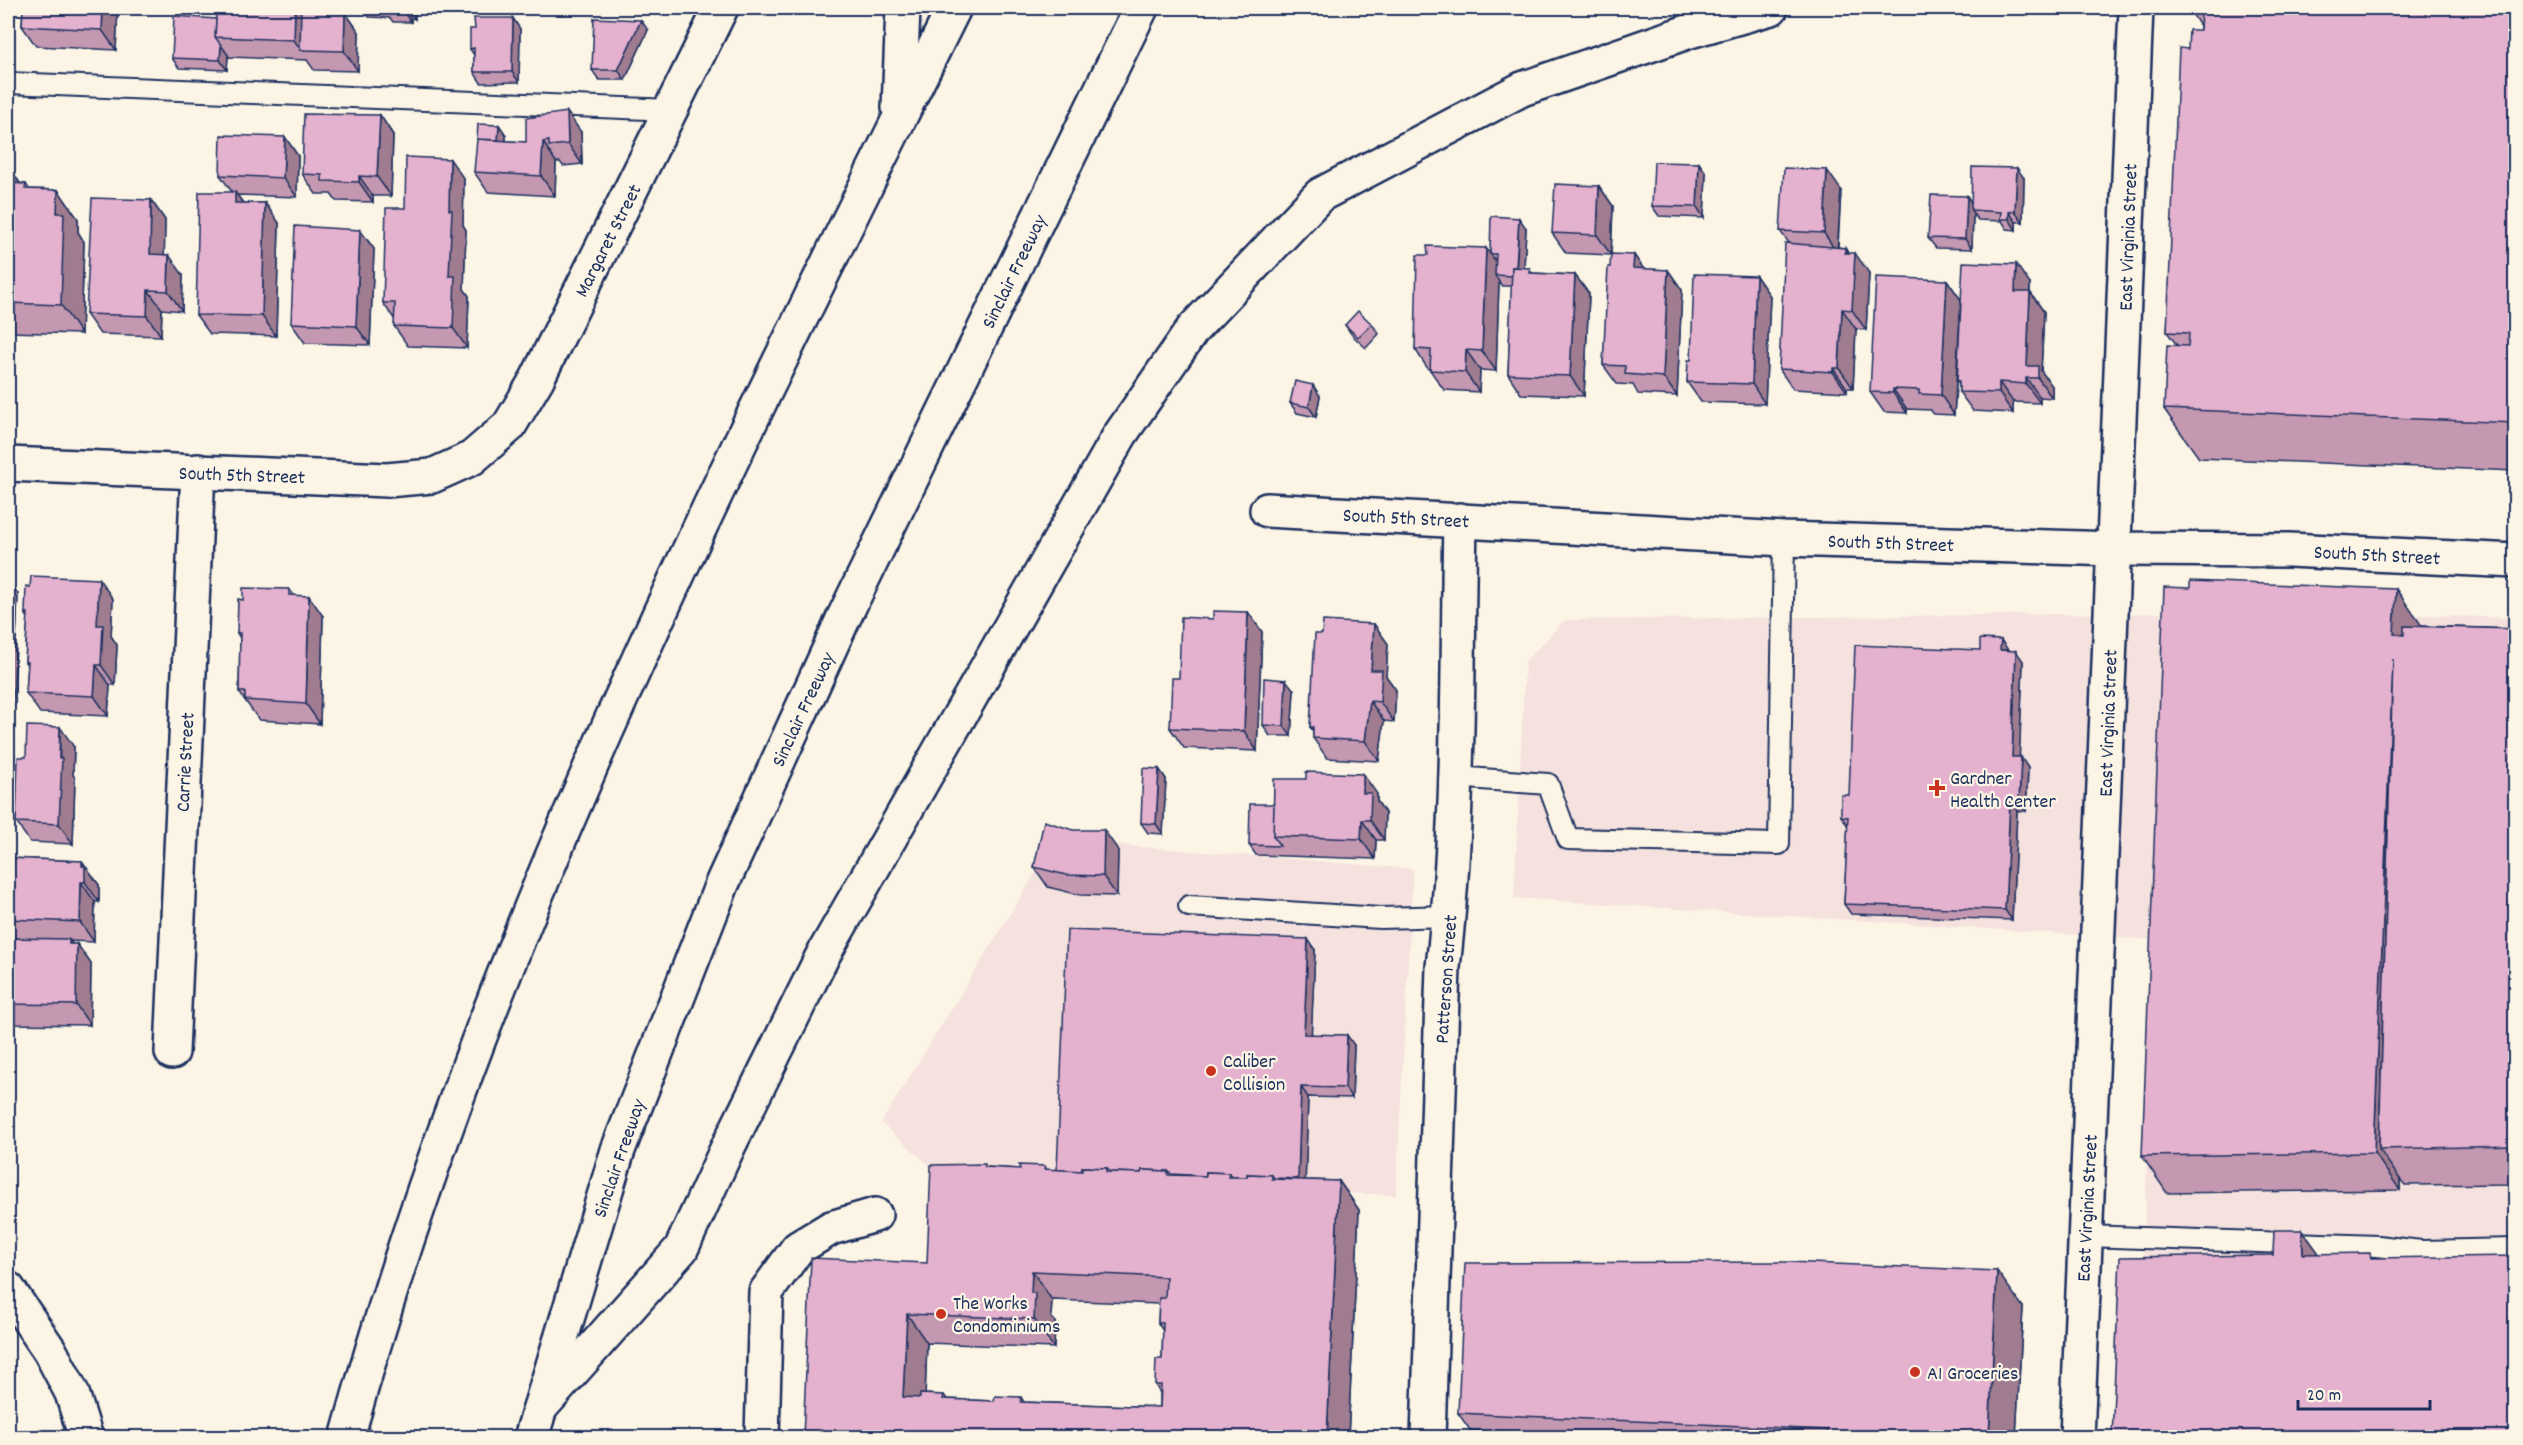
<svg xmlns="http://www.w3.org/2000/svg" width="2523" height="1445" font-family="Dekko,sans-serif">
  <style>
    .built { fill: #f5e1de }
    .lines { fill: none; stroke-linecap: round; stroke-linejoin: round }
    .lane-casing { stroke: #1b2f5e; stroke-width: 24 }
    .street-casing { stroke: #1b2f5e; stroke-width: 38 }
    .secondary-casing { stroke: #1b2f5e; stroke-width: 38 }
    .highway-casing { stroke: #1b2f5e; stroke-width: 38 }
    .lane { stroke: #fcf5e5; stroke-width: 20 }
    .street { stroke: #fcf5e5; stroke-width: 33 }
    .secondary { stroke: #fcf5e5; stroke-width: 33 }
    .highway { stroke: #fcf5e5; stroke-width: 33 }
    .wall { fill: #c498b1; stroke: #1b2f5e; stroke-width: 1.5; fill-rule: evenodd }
    .shaded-wall { fill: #a07c90; stroke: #1b2f5e; stroke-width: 1.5 }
    .building { fill: #e4b1ce; stroke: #1b2f5e; stroke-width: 1.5; fill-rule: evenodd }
    .poi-dot { fill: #c8321e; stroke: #fcf5e5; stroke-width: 2 }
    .labels { text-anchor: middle; stroke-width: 4.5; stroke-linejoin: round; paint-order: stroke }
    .street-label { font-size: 20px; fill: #1b2f5e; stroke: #fcf5e5 }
    .poi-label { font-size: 20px; fill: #1b2f5e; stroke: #fcf5e5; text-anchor: start }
  </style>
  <rect width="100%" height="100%" fill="#fcf5e5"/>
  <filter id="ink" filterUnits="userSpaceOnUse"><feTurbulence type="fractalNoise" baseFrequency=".0167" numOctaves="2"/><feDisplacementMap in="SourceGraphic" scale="12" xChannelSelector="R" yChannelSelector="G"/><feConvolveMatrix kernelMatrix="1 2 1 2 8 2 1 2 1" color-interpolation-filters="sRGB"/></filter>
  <g filter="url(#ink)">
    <g class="built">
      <path d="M2155,613L2423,615L2515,618V1437H2138L2154,940L1514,898L1525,661L1565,620Z"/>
      <path d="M1056,840L1413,869L1396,1195L944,1178L881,1123Z"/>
    </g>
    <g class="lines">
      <defs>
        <g id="lane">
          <path d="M8,83L672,110"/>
          <path d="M1455,777L1548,784L1568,839L1779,844L1784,539"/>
          <path d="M1189,906L1381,918L1449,916"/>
          <path d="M2085,1236L2378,1246L2421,1251L2516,1249"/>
        </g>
        <g id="street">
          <path d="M8,464L387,480L432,476L472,458L509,426L537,379L721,8"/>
          <path d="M1267,510L1784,539L2115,549L2289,550L2516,561"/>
          <path d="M172,1052L198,471"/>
          <path d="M762,1438L766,1292L798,1248L831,1228L875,1215"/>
          <path d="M1428,1438L1443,967C1460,819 1457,669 1460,520"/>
        </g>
        <path id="secondary" d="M2077,1438L2136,8"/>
        <g id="highway">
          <path d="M899,108L903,8"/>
          <path d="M8,1289L50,1351L72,1393L86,1438"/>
          <path d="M540,1408L681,1249L728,1147L823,955L1120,435L1193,329L1320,195L1522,89L1690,31L1771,8"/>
          <path d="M347,1438C485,936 725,472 954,8"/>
          <path d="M531,1438L618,1150L722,884L844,617L1141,8"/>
        </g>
      </defs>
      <use href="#lane" class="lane-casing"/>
      <use href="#street" class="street-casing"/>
      <use href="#secondary" class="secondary-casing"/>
      <use href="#highway" class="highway-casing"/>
      <use href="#lane" class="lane"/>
      <use href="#street" class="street"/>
      <use href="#secondary" class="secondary"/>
      <use href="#highway" class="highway"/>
    </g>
    <g class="wall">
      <path d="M23,8H118L116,50L36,46L22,26Z"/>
      <path d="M216,8H415V19L411,18V22H393L390,18L369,17L366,12L336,11L345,12L359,32L358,71L314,70L307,60L229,57L228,55L227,70L179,68L172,58L216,19Z"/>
      <path d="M2516,8V471L2199,458L2164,409L2177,345L2167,332L2188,49L2200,30V26L2189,9Z"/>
      <path d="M520,29L519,82L481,83L474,72V55L470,49Z"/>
      <path d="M648,30L625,80H599L592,70Z"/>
      <path d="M380,115L393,135L391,196H373V202L336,201L331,194H316L302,174Z"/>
      <path d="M499,125L506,135V141L526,142L581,132L582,164L563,166L560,162H556L555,196L488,192L474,172Z"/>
      <path d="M285,137L298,156L297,197L237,195L243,203H265L279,223L276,336L210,334L196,315L232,192L220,175Z"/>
      <path d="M1699,163L1706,173L1704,218L1659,216L1652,206Z"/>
      <path d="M8,169H10L20,183L26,184L29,189L58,190L78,219V232L84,242L81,334L8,332Z"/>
      <path d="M2024,178L2023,222H2016V230L2007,229L2002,221L1978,220L1973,214L1972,249L1936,248L1928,238L1967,196L1971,203Z"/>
      <path d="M464,179L463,225L466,230L464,289L469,296L467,348L408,346L394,326L395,320L383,303L405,208Z"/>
      <path d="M1599,186L1613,206L1611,255L1566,253L1552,233Z"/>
      <path d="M1841,190L1838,247L1845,248L1848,253L1869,273L1866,330L1856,329L1853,388H1847V392L1793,389L1779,369L1789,243L1780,231Z"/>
      <path d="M151,200L165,220L164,255L183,275L182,311L162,309L161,336L100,334L86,314Z"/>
      <path d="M1526,228L1524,268L1533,273L1575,275L1589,294L1584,396L1521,394L1508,374L1512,286H1502L1499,282L1496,371L1480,370L1479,392L1444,390L1430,370V369H1428L1415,349L1428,255L1490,253Z"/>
      <path d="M360,230L374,249L370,345L305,343L291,323Z"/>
      <path d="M1634,255L1643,269L1668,270L1682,290L1677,396L1638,394L1633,385L1617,384L1603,365L1610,267Z"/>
      <path d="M1756,276L1770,296L1765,404L1701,402L1687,382L1691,360Z"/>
      <path d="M1947,280L1961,300L2030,284V292L2044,312L2041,371L2052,386V398L2040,397V403L2013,402V413L1973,411L1959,392V383L1957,381L1960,327L1954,415L1933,414L1931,410L1907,409V413L1884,412L1870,392Z"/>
      <path d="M1372,324L1379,334L1366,348L1352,335L1345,325Z"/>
      <path d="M1320,396L1316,417L1297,413L1290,403Z"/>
      <path d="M8,580L18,594L13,708H8V711Z"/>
      <path d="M289,589L294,595L323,616L320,724L259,720L239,692L240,638L237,633L243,600Z"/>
      <path d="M113,599L111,636L117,645L115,685H110L108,716L40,713L26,693L28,666L25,662L28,618L25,613Z"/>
      <path d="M1248,612L1262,632L1257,751L1184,748L1170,728L1179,678L1213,619Z"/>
      <path d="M1374,624L1388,644L1386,676L1396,690L1394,722L1384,721L1379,761L1327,758L1313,738V731L1310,727L1322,634Z"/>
      <path d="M2422,626L2516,629V1184L2405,1185L2400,1179V1190L2167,1193L2142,1156Z"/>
      <path d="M2008,650L2023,661L2019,757L2028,768L2026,811H2017L2012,920L1851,914L1844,904L1848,826L1841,816L1849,795Z"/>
      <path d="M1294,690L1291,736H1270L1263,725Z"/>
      <path d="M74,747L73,775L75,778L73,844L30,842L16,822L26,757Z"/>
      <path d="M1159,769L1166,779L1163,834L1148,833L1141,823Z"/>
      <path d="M1377,794V801L1385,813L1384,840H1376L1375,859L1256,855L1249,845L1274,804Z"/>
      <path d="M1118,850L1117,896L1080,895L1048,887L1034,867Z"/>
      <path d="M8,858L82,861L99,885V902H95L94,942L70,941L72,944H77L91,964L90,1025L8,1024V942L12,938H8Z"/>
      <path d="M1315,950L1311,1034L1354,1045L1352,1098L1308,1097L1305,1180L1339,1181L1359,1210L1348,1437H803L927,1263L988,1167L1020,1169L1045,1166L1047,1170H1057ZM1052,1300L1159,1304L1158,1323L1163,1331L1162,1359L1155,1385L1160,1393V1407L1024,1402L1021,1397L994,1401L947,1399L944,1395L925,1394L927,1343L1054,1348L1055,1322L1051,1317Z"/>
      <path d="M2302,1230L2319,1254L2373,1258L2516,1437H2112L2273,1255Z"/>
      <path d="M2023,1307L2016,1437H1470V1430L1458,1413Z"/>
    </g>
    <g class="shaded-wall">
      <path d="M103,8H118L116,50L102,30Z"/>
      <path d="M295,8H310L301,50L294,40Z"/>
      <path d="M322,8H333L336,11L335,31L321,11Z"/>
      <path d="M400,8H403L411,18V22Z"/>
      <path d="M407,8H415V19Z"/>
      <path d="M345,12L359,32L358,71L344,51Z"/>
      <path d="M513,18L520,29L519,82L512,72Z"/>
      <path d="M641,20L648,30L625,80L618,70Z"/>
      <path d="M221,45L228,55L227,70L220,60Z"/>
      <path d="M567,112L581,132L582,164L568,144Z"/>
      <path d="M380,115L393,135L391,196L377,177Z"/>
      <path d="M499,125L506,135L505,154L498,143Z"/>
      <path d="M285,137L298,156L297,197L283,178Z"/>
      <path d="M543,142L556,162L555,196L541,176Z"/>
      <path d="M450,159L464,179L463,225L466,230L464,289L469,296L467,348L453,328L449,276V210Z"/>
      <path d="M1699,163L1706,173L1704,218L1697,207Z"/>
      <path d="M2017,168L2024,178L2023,222L2015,211Z"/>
      <path d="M10,169L30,198L8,183Z"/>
      <path d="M1827,170L1841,190L1837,253L1824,233Z"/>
      <path d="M359,176L373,196V202L359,182Z"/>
      <path d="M1599,186L1613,206L1611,255L1597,235Z"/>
      <path d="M58,190L78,219V232L84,242L81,334L61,305L57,213Z"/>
      <path d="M235,192L249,212L235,203Z"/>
      <path d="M1967,196L1974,207L1971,210L1973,214L1972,249L1965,239Z"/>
      <path d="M151,200L165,220L164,274L150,254Z"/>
      <path d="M265,203L279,223L276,336L262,316Z"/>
      <path d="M2009,212L2016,222V230L2009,219Z"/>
      <path d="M1519,218L1526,228L1523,287L1516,277Z"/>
      <path d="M360,230L374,249L370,345L356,326Z"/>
      <path d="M1486,248L1500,267L1495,275L1499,282L1496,371L1482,351Z"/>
      <path d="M1845,248L1854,262L1855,253L1869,273L1866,330L1852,310L1845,253Z"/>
      <path d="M169,255L183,275L182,311L168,291Z"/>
      <path d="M1634,255L1648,275L1633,268Z"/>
      <path d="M2016,264L2030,284L2029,311L2015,292Z"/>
      <path d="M1668,270L1682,290L1677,396L1663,377Z"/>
      <path d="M1575,275L1589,294L1584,396L1570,376Z"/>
      <path d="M1756,276L1770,296L1765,404L1752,384Z"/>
      <path d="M1947,280L1961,300L1954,415L1941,395Z"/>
      <path d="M148,290L162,309L161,336L147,316Z"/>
      <path d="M2030,292L2044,312L2041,371L2052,386V398L2038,378L2027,366Z"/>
      <path d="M1842,309L1856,329L1853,388L1839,368Z"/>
      <path d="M1466,350L1480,370L1479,392L1465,372Z"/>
      <path d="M1833,368L1847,388V392L1833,372Z"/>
      <path d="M2026,378L2040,397V403L2026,384Z"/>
      <path d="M1999,382L2013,402V413L1999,393Z"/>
      <path d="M1313,385L1320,396L1316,417L1309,407Z"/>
      <path d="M1893,389L1907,409V413L1893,393Z"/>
      <path d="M99,579L113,599L111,636L117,645L115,685L101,665L97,625Z"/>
      <path d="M8,580L18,594L13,708L8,700Z"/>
      <path d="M2396,589L2422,626L2420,671L2394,634Z"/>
      <path d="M309,596L323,616L320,724L306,704Z"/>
      <path d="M1248,612L1262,632L1257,751L1244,731Z"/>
      <path d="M1374,624L1388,644L1386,676L1396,690L1394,722L1380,702L1371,670Z"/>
      <path d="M2001,640L2008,650H2000Z"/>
      <path d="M2016,651L2023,661L2019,768L2012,757Z"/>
      <path d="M2393,659L2379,1149L2400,1179V1190L2374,1153Z"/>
      <path d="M96,665L110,685L108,716L94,696Z"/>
      <path d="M1286,680L1294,690L1291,736L1284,726Z"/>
      <path d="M1370,701L1384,721L1379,761L1365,741Z"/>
      <path d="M60,727L74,747L73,775L75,778L73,844L59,824Z"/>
      <path d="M2021,757L2028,768L2026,811L2019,801Z"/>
      <path d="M1159,769L1166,779L1163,834L1156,824Z"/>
      <path d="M1363,774L1377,794V801L1385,813L1384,840L1370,820L1363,793Z"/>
      <path d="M2010,801L2017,811L2012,920L2005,910Z"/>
      <path d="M1362,820L1376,840L1375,859L1361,839Z"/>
      <path d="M1104,830L1118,850L1117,896L1103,876Z"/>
      <path d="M82,861L99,885V902L85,882Z"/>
      <path d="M81,882L95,902L94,942L80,922Z"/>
      <path d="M69,939L77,951V944L91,964L90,1025L76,1005Z"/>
      <path d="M1308,939L1315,950L1311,1044L1304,1034Z"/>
      <path d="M1347,1035L1354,1045L1352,1098L1345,1088Z"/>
      <path d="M1301,1087L1308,1097L1305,1189L1298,1179Z"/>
      <path d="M1339,1181L1359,1210L1348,1437H1327Z"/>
      <path d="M2302,1230L2328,1266L2303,1254Z"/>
      <path d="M1032,1271L1052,1300L1051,1317L1055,1322L1054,1348L1034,1319L1031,1293Z"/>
      <path d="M1997,1271L2023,1307L2016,1437H1989Z"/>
      <path d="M907,1314L927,1343L924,1426L903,1397Z"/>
    </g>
    <g class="building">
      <path d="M23,8H103L102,30L22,26Z"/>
      <path d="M216,8H295L294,40L215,37Z"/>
      <path d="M301,8H322L321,11L345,12L344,51L300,50Z"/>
      <path d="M2189,8H2516V423L2164,409L2167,345L2188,346L2189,333L2167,332L2179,48L2188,49L2189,30H2200L2201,10L2189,9Z"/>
      <path d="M174,16L216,19L215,37L221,45L220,60L172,58Z"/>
      <path d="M474,18H513L512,72H474V48L470,49V29H475Z"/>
      <path d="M594,18L641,20L618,70H592Z"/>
      <path d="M567,112L568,144L549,146V141L543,142L541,176L474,172L477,139L526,142V118Z"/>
      <path d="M304,114L380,115L377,177L359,176V182L322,181V175L302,174Z"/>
      <path d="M478,124L499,125L498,140L477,139Z"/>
      <path d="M221,135L285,137L283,178L220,175Z"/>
      <path d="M406,157L450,159L449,210H452L449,276H455L453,328L394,326L395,303H383L386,208H405Z"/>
      <path d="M1654,162L1699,163L1697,207L1652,206Z"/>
      <path d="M1972,167L2017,168L2015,211L2009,212V219H2000L2001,212L1971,210Z"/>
      <path d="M1784,168L1827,170L1824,233L1780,231Z"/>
      <path d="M8,169H10L8,183L26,184L25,189L58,190L57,213H64L61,305L8,303Z"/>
      <path d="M1555,184L1599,186L1597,235L1552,233Z"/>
      <path d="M199,192H235V203H265L262,316L196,315Z"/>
      <path d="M1931,195L1967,196L1965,239L1928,238Z"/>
      <path d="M92,198L151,200L150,254L169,255L168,291L148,290L147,316L86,314Z"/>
      <path d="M1491,216L1519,218L1516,267H1512V276L1495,275L1496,254H1490V253Z"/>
      <path d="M295,226L360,230L356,326L291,323Z"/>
      <path d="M1785,243L1845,248V253H1855L1852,310L1842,309L1839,368H1833V372L1779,369Z"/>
      <path d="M1427,246L1486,248L1482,351L1466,350L1465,372L1430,370L1431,350L1415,349L1417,255H1428Z"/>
      <path d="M1611,254L1634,255L1633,268L1668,270L1663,377L1625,374V366L1603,365L1608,267H1610Z"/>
      <path d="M1963,262L2016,264L2015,292H2030L2027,366H2038V378H2026V384L1999,382V393L1959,392V381H1957Z"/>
      <path d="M1512,267L1530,268V273L1575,275L1570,376L1508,374Z"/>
      <path d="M1694,274L1756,276L1752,384L1687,382L1688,360H1691Z"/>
      <path d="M1876,277L1947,280L1941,395L1919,394V390L1893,389V393L1870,392Z"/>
      <path d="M1358,311L1372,324L1358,337L1345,325Z"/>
      <path d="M1295,381L1313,385L1309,407L1290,403Z"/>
      <path d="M31,576L99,579L97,625H103L101,665H96L94,696L26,693L28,662H25L28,613H25L26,586L30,587Z"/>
      <path d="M2190,581L2396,589L2394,634L2404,635V626L2516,629V1146L2379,1149L2393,659L2374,1153L2142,1156L2164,587L2190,588Z"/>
      <path d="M243,588L289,589V595L309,596L306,704L245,700V692H239L240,633H237L238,599L243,600Z"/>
      <path d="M1213,611L1248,612L1244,731L1170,728L1172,678H1179L1181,617L1213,619Z"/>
      <path d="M1323,621L1374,624L1371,670H1382L1380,702L1370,701L1365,741L1313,738V727H1310L1315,634H1322Z"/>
      <path d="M1980,639L2001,640L2000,650L2016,651L2012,757H2021L2019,801H2010L2005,910L1844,904L1848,817L1841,816V795H1849L1855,645L1980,650Z"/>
      <path d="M1264,678L1286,680L1284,726L1263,725Z"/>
      <path d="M27,726L60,727L59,758H62L59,824L16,822L18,757H26Z"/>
      <path d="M1143,768L1159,769L1156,824L1141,823Z"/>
      <path d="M1306,772L1363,774V793H1371L1370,820H1362L1361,839L1273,836L1274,779H1306Z"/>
      <path d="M1250,804H1274L1273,836L1280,846L1249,845Z"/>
      <path d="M1044,821L1073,830H1104L1103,876L1066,875L1034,867Z"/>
      <path d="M8,858L82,861V866H85V882H81L80,922L8,919Z"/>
      <path d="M1067,930L1308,939L1304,1034L1347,1035L1345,1088L1301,1087L1298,1179L1274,1178L1272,1175L1247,1174V1177H1231L1229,1173L1206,1172V1176L1171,1174L1168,1171L1142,1170L1141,1173L1110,1172L1107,1168L1082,1167V1171L1057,1170Z"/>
      <path d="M8,938L69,939V944H77L76,1005L8,1004Z"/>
      <path d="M985,1164V1167L1020,1169L1019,1165L1045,1166L1044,1169L1082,1171V1167L1107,1168L1106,1172L1141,1173L1142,1170L1168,1171V1175L1206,1176V1172L1229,1173L1228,1177H1247V1174L1272,1175V1179L1339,1181L1327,1437H803L811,1258L927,1263L931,1165ZM1032,1271L1166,1277L1165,1298H1159L1158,1323H1163L1162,1359H1156L1155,1385H1161L1160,1407L1021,1402V1397L995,1396L994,1401L943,1399L944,1395L920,1394V1398L903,1397L907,1314L1034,1319L1035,1293H1031Z"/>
      <path d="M2274,1230H2302L2303,1254L2370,1253L2371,1258L2516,1256V1437H2363V1436L2112,1437L2120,1257L2273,1255Z"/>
      <path d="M1788,1262L1997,1271L1989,1437H1827L1828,1430L1458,1413L1465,1263Z"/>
      <path d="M1470,1430L1554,1434V1437H1470Z"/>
    </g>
  </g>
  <g class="poi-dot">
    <path d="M1934 779h6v6h6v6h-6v6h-6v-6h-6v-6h6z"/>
    <circle cx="1211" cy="1071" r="6"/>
    <circle cx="941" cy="1314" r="6"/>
    <circle cx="1915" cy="1372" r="6"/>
  </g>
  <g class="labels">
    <g class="street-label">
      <text transform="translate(2127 237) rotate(-88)" y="7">East Virginia Street</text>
      <text transform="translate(607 240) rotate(-63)" y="7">Margaret Street</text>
      <text transform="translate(1013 271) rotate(-64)" y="7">Sinclair Freeway</text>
      <text transform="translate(242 474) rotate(2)" y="7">South 5th Street</text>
      <text transform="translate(1406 517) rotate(3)" y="7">South 5th Street</text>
      <text transform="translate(1891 542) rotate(2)" y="7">South 5th Street</text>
      <text transform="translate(2377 554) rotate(3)" y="7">South 5th Street</text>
      <text transform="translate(802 709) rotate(-65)" y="7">Sinclair Freeway</text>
      <text transform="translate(2107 723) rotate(-88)" y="7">East Virginia Street</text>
      <text transform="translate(184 762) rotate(-87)" y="7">Carrie Street</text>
      <text transform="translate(1445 979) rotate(-86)" y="7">Patterson Street</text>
      <text transform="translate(618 1158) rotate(-71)" y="7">Sinclair Freeway</text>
      <text transform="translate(2086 1208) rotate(-87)" y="7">East Virginia Street</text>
    </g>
    <g class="poi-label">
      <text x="1950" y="784">Gardner<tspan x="1950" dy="23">Health Center</tspan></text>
      <text x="1223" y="1067">Caliber<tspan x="1223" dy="23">Collision</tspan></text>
      <text x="953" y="1309">The Works<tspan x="953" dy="23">Condominiums</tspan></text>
      <text x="1927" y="1379">A1 Groceries</text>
    </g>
  </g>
  <rect width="2523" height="1445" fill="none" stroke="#fcf5e5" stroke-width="30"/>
  <rect x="15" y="15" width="2493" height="1415" fill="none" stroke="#1b2f5e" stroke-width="2" filter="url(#ink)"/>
  <path d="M2298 1400v9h132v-9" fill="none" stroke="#1b2f5e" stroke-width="3"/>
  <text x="2307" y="1400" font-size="18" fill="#1b2f5e" stroke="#fcf5e5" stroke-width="4.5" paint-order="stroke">20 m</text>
</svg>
